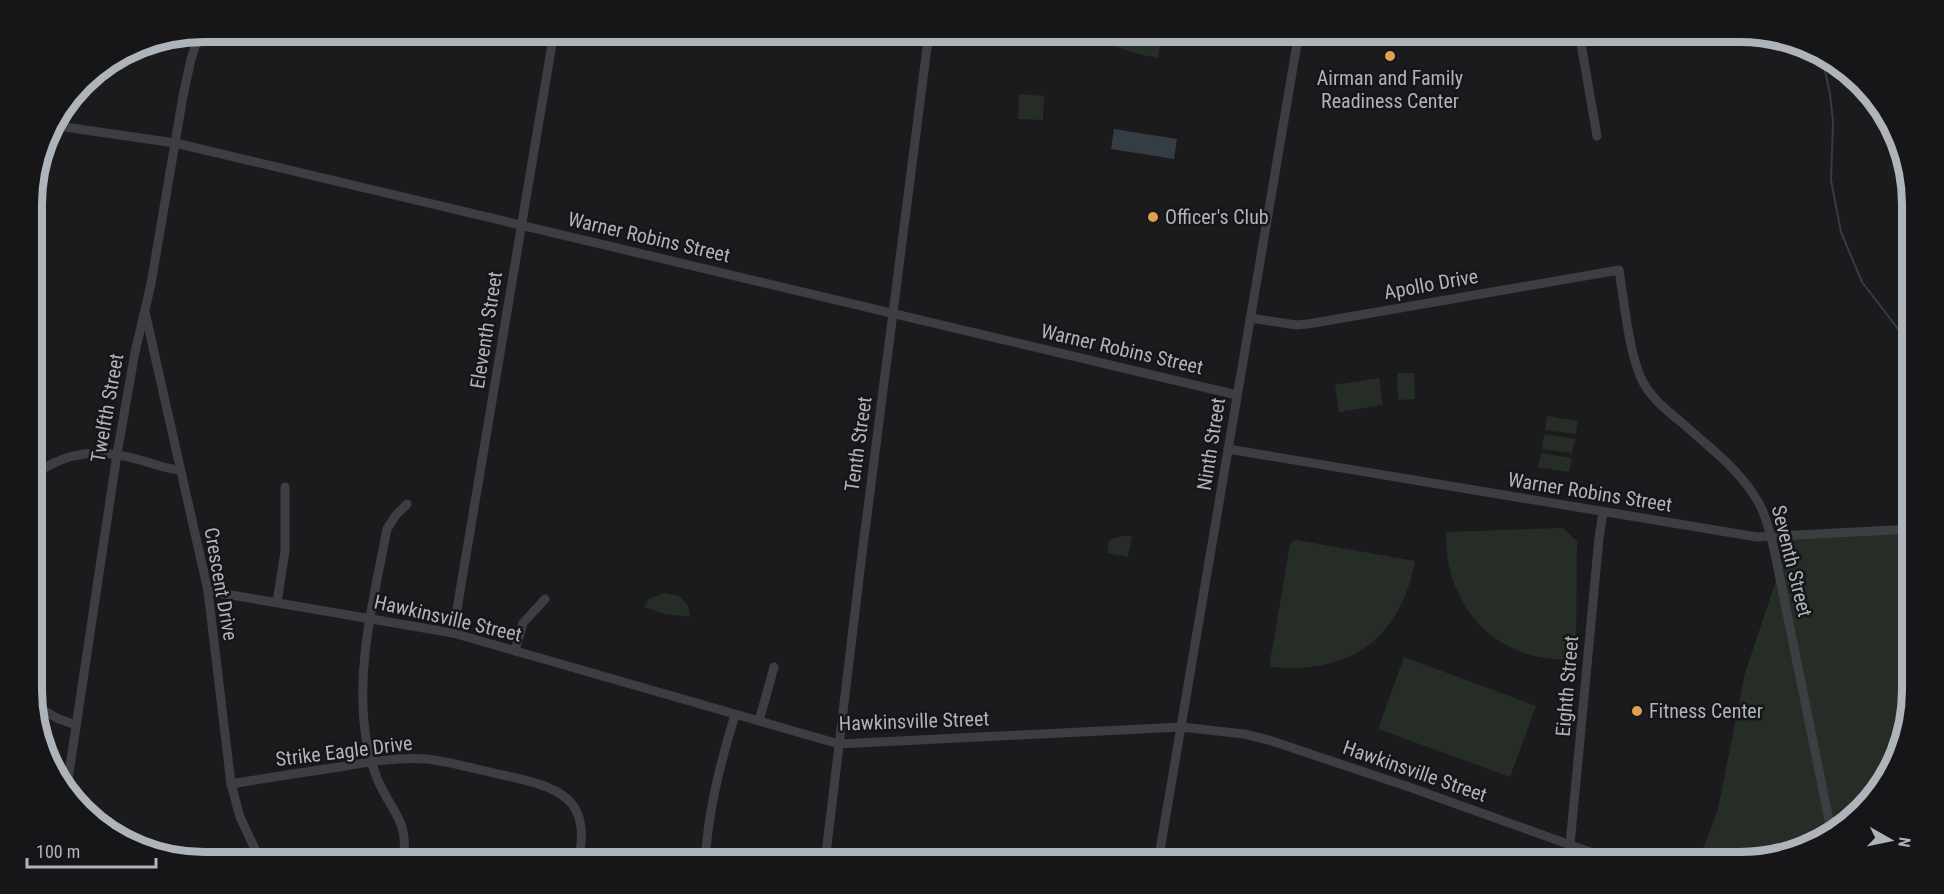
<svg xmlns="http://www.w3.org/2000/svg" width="1944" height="894" font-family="'Roboto Condensed',sans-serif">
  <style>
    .green { fill: #252d26 }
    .water { fill: #343d42 }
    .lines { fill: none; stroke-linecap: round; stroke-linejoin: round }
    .stream { stroke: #343d42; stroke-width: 2 }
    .minor { stroke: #3d3e42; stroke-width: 9 }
    .poi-dot { fill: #e0a051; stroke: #161618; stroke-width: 2 }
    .labels { text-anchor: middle; stroke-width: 5; stroke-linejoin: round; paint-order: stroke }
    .poi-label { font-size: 20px; fill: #afb4bb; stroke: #161618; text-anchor: start }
    .street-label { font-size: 20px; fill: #afb4bb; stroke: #161618 }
    .rim { fill: none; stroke: #afb4bb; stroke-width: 8 }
  </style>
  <rect width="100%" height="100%" fill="#1b1b1d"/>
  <g class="green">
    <path d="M1092,32H1162L1158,58C1132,54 1113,47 1092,32Z"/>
    <path d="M1019,94L1044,96L1043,120L1018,119Z"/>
    <path d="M1397,373H1414L1415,399L1398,400Z"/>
    <path d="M1379,378L1383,405L1339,412L1335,385Z"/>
    <path d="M1547,416L1578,421L1576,434L1545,430Z"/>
    <path d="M1544,434L1575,439L1572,453L1542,449Z"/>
    <path d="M1541,453L1572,458L1569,472L1538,467Z"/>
    <path d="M1912,526V690L1899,756L1836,833L1751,862H1698L1718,809L1745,673L1791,536Z"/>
    <path d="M1563,528L1577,541L1576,659C1498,665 1444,608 1446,532Z"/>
    <path d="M1123,536H1132L1128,557L1107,553L1109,540Z"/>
    <path d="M1296,540L1415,561C1400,641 1348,675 1269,667L1290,544Z"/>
    <path d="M664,593L680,596L688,606L690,617L664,614L644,607L649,599Z"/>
    <path d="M1404,657L1536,706L1510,777L1378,729Z"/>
  </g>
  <g class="water">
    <path d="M1114,129L1177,139L1174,159L1111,149Z"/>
    <path d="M1907,391H1912V453C1898,435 1902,413 1907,391Z"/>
  </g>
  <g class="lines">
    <path class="stream" d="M1822,57L1830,94L1833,122L1831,180L1841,232L1862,282L1912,347"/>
    <g class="minor">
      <path d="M1579,32L1597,136"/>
      <path d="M51,125L175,143L1237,395"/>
      <path d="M145,312L208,591L231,784L240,817L261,862"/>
      <path d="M1250,318L1296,325L1308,324L1619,270C1624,301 1629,352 1641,378C1649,396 1666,410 1681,422C1709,447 1742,471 1760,505C1767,519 1770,534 1774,549L1832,835"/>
      <path d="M1228,449L1757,537L1912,529"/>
      <path d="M32,459L40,469"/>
      <path d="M33,475C69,450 102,448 144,461C156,465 166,469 180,470"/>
      <path d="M33,565C43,571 43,582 33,589"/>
      <path d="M208,591L453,633L839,744L1181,727L1244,734L1269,740L1409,787L1618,862"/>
      <path d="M277,602L285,551V487"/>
      <path d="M453,633L554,32"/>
      <path d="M515,651L523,623L545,599"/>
      <path d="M33,705L59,719L76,725"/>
      <path d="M759,721L774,667"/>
      <path d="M231,784C267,778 304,772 340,767C368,762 398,757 427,759C452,762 478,770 503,775C557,787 593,796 578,862"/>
      <path d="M66,793L117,454L135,352L151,284L183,96L191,59L200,32"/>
      <path d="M403,862C410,819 391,813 377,778C372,765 368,751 366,738C355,668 374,598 387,529L396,515L407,504"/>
      <path d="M705,862C708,811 720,764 735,715"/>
      <path d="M825,862L861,562L929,32"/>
      <path d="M1158,862L1299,32"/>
      <path d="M1566,862L1570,845L1599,538L1603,512"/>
    </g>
  </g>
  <g class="poi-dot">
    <circle cx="1390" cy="56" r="6"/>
    <circle cx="1153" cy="217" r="6"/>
    <circle cx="1637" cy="711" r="6"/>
  </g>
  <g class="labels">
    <g class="poi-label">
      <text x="1390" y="85" text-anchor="middle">Airman and Family<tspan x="1390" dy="23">Readiness Center</tspan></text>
      <text x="1165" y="224">Officer's Club</text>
      <text x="1649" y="718">Fitness Center</text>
    </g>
    <g class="street-label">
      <text transform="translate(649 237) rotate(13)" y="7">Warner Robins Street</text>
      <text transform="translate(1431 284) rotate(-10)" y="7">Apollo Drive</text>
      <text transform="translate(486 330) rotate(-81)" y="7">Eleventh Street</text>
      <text transform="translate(1122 349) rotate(13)" y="7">Warner Robins Street</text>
      <text transform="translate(107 408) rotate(-80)" y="7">Twelfth Street</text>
      <text transform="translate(858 444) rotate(-82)" y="7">Tenth Street</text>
      <text transform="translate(1211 444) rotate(-81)" y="7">Ninth Street</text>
      <text transform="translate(1590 492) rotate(9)" y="7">Warner Robins Street</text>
      <text transform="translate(1792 561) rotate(76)" y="7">Seventh Street</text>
      <text transform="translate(221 584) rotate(80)" y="7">Crescent Drive</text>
      <text transform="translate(448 618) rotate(13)" y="7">Hawkinsville Street</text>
      <text transform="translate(1567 686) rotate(-85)" y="7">Eighth Street</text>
      <text transform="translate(914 721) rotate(-2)" y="7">Hawkinsville Street</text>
      <text transform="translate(344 751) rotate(-7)" y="7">Strike Eagle Drive</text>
      <text transform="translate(1415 771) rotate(19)" y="7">Hawkinsville Street</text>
    </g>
  </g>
  <path d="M0 0H1944V894H0ZM204 42H1740A162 162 0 0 1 1902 204V690A162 162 0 0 1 1740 852H204A162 162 0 0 1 42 690V204A162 162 0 0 1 204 42Z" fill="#161618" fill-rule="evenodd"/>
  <path class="rim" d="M204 42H1740A162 162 0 0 1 1902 204V690A162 162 0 0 1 1740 852H204A162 162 0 0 1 42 690V204A162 162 0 0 1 204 42Z"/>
  <g transform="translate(1890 840) rotate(99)" stroke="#161618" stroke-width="4.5" paint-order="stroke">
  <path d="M0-4.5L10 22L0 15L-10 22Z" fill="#afb4bb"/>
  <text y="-9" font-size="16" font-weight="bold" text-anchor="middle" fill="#afb4bb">N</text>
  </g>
  <path d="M27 858v9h129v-9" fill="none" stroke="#afb4bb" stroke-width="3"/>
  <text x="36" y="858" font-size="18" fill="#afb4bb" stroke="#161618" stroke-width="4.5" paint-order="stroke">100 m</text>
</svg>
